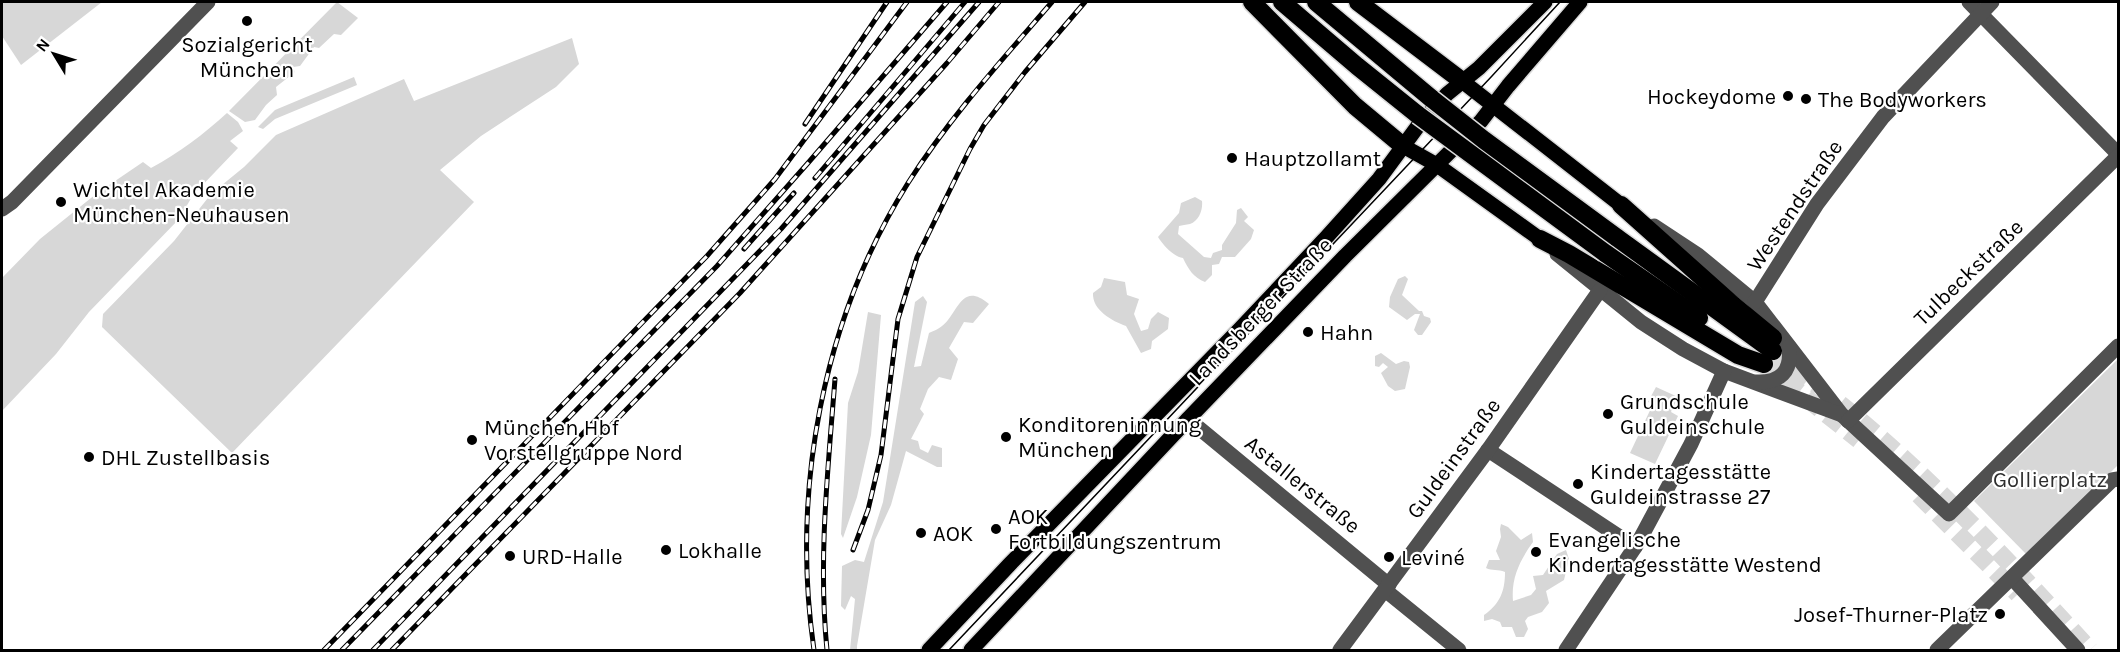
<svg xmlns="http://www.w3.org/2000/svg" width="2120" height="652" font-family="Karla,sans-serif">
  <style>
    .green { fill: #d7d7d7 }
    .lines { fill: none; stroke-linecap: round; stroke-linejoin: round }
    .highway-tunnel { stroke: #d9d9d9; stroke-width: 18; stroke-dasharray: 18 9; stroke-linecap: butt }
    .major-casing { stroke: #dbdbdb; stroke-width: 18 }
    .highway-casing { stroke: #dbdbdb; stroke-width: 21 }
    .minor { stroke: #505050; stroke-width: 15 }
    .major { stroke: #000; stroke-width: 15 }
    .highway { stroke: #000; stroke-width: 18 }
    .tram { stroke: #000; stroke-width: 1.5 }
    .rail-casing { stroke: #000; stroke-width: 5 }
    .rail { stroke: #fff; stroke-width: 3; stroke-dasharray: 9; stroke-linecap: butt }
    .highway-bridge-casing { stroke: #dbdbdb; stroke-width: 21; stroke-linecap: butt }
    .highway-bridge { stroke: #000; stroke-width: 18 }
    .poi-dot { fill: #000; stroke: #fff; stroke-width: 2 }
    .labels { text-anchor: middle; stroke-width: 4.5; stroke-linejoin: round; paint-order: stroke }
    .poi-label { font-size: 22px; fill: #000; stroke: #fff; text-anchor: start }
    .street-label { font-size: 22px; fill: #000; stroke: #fff }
    .park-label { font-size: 22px; fill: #2e2e2e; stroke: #fff }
  </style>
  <rect width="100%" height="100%" fill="#fff"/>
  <g class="green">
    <path d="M2,2H102L21,65L2,36Z"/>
    <path d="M337,2L358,18L341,35L334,34L319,48L314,47L300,66L293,67L295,72L276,87L277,95L266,105L255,120L245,122L229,111Z"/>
    <path d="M572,38L579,64L556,87L481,136L440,170L474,202L232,453L102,327L103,314L174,241L211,194L244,167L276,135L404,79L414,101Z"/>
    <path d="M354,77L357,85L275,119L263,129L258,127L275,110Z"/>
    <path d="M227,113L238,122L243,131L230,141L238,148L193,195L179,219L89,312L56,354L2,411V278L40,239L96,194L143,162L151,168C179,153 204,134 227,113Z"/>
    <path d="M1195,197L1202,201C1203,210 1199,221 1190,224C1186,225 1182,225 1179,226L1178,234L1204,257L1211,258L1213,253L1222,250V245L1236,223L1237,210L1241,208L1248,217L1244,221L1254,230L1251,239L1235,257H1222L1219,264L1212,265V275L1205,282C1194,278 1188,269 1183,258C1174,257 1163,245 1158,237L1179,213L1181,203Z"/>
    <path d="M1405,276L1408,279L1402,295L1419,311H1422L1424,316L1430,318L1431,322L1422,335H1418L1414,330L1420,314H1415L1407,320L1389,307L1390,297L1398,279Z"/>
    <path d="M1104,278L1125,282L1127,295L1139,299L1134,314L1141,331L1148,329L1151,319L1158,312L1169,318L1168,329L1152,341L1151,349L1141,353L1126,326C1112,321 1092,310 1093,293L1101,287Z"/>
    <path d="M923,296L927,302L914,367L921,366L929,333C933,331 939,329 942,326C958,314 961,280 989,304L973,323L964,322L949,348L958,359L951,380L939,377L928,389L920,409L924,414L911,439L918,441L920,449L928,453L932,445L942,448V467H937L906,451L891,505L875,540L857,646V650H850L855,599L851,596L845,610L841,606L842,566L855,560L864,562L883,502L915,302Z"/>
    <path d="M868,312L881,315L871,435L857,497L843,538L841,534L848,403L858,372Z"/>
    <path d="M1381,353L1396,364L1404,361L1409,362L1410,367L1405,389L1395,391L1388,386L1381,373L1388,367L1383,363L1379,367L1375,366V356Z"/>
    <path d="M2118,359V465L2027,555L1974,501Z"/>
    <path d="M1656,387L1678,397L1671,412L1678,416L1655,464L1630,453L1653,404L1648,402Z"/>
    <path d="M1501,524L1508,527L1521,540L1532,533L1533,542C1520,560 1511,578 1513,601L1531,595L1536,589L1533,576L1543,575L1557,554L1566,550L1569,559L1564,580L1546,591L1549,603L1542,612L1528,617L1525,621L1528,629L1524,637H1516L1512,627H1502L1500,622L1492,619L1484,621V615C1500,604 1505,591 1505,572C1498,569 1492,571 1486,568L1489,560H1500L1496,551L1501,537L1500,529Z"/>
  </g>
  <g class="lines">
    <g class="highway-tunnel">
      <path d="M1773,351L1819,387"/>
      <path d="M1764,364L1859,440"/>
      <path d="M1840,404C1931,477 2012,565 2090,650"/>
      <path d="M1919,495L2018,594"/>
    </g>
    <defs>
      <g id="major">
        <path d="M1462,81L1621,205"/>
        <path d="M1403,146L1437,165L1540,239"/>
        <path d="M929,650L1009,565L1240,329L1324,240L1379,179L1418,126L1447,94L1479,68L1545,2"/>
        <path d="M971,650L1188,419L1345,256L1481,121L1508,86L1580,2"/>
      </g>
      <g id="highway">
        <path d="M1252,2L1355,106L1403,146"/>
        <path d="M1282,2L1357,66L1418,115"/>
        <path d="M1316,2L1432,99"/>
        <path d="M1358,2L1462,81"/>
        <path d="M1621,205L1733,305L1773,338"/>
        <path d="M1616,237L1773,351"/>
        <path d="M1540,239L1569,254L1738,355L1764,364"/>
        <path d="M1605,253L1699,318"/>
      </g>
    </defs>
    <use href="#major" class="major-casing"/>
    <use href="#highway" class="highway-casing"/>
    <g class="minor">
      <path d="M1969,2L2118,154"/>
      <path d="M2,209L12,202L208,2"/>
      <path d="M1654,226L1698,255L1755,302L1842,415L1949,514L2118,346"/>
      <path d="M1557,254L1641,322L1683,349L1724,371L1842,415"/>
      <path d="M1755,302L1817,204L1883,117L1992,2"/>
      <path d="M1756,382C1780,383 1792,372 1789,347"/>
      <path d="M1188,419L1389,585"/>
      <path d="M1848,421L2118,156"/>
      <path d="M1488,450L1635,547"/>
      <path d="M2012,578L2078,650"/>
      <path d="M1385,590L1459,650"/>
      <path d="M1340,650L1488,450L1600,290"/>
      <path d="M1566,650L1639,541L1691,444L1724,371"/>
      <path d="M1937,650L2112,480L2118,479"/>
    </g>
    <use href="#major" class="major"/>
    <use href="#highway" class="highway"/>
    <path class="tram" d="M949,650L1492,76L1560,2"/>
    <defs>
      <g id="rail">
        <path d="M805,124L887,2"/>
        <path d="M815,178L965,2"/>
        <path d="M744,249L794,193"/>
        <path d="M853,550L868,510L881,455L898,319L917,257L970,149L984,125L1025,72L1085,2"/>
        <path d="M324,650L707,256L775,179L907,2"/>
        <path d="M342,650L717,266L808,163L947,2"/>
        <path d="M373,650L781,229L979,2"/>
        <path d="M392,650L740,293L947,63L999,2"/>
        <path d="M814,650C791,491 822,320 908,183C950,117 1002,60 1052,2"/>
        <path d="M827,650C818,560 828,469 835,379"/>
      </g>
    </defs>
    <use href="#rail" class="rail-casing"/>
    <use href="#rail" class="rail"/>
    <defs>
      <g id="highway-bridge">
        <path d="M1432,99L1484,140L1616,237"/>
        <path d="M1418,115L1605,253"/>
      </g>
    </defs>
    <use href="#highway-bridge" class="highway-bridge-casing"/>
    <use href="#highway-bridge" class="highway-bridge"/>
  </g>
  <g class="poi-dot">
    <circle cx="247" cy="21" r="6"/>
    <circle cx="1788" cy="96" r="6"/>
    <circle cx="1806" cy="99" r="6"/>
    <circle cx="1232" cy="158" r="6"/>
    <circle cx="61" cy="202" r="6"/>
    <circle cx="1308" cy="332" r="6"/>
    <circle cx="1608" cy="414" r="6"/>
    <circle cx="1006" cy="437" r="6"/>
    <circle cx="472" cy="440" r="6"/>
    <circle cx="89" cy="457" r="6"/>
    <circle cx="1578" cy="484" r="6"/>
    <circle cx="996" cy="529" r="6"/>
    <circle cx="921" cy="533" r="6"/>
    <circle cx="666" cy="550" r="6"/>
    <circle cx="1536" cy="552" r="6"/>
    <circle cx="510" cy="556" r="6"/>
    <circle cx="1389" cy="557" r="6"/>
    <circle cx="2000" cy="614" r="6"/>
  </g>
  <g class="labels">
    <g class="poi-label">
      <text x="247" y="52" text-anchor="middle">Sozialgericht<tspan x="247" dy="25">München</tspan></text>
      <text x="1776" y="104" text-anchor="end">Hockeydome</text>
      <text x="1818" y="107">The Bodyworkers</text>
      <text x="1244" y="166">Hauptzollamt</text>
      <text x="73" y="197">Wichtel Akademie<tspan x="73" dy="25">München-Neuhausen</tspan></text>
      <text x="1320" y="340">Hahn</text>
      <text x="1620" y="409">Grundschule<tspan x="1620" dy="25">Guldeinschule</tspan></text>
      <text x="1018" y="432">Konditoreninnung<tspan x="1018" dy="25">München</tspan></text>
      <text x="484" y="435">München Hbf<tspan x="484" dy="25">Vorstellgruppe Nord</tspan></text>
      <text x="101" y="465">DHL Zustellbasis</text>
      <text x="1590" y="479">Kindertagesstätte<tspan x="1590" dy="25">Guldeinstrasse 27</tspan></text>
      <text x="1008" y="524">AOK<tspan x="1008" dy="25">Fortbildungszentrum</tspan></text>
      <text x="933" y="541">AOK</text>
      <text x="1548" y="547">Evangelische<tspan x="1548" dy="25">Kindertagesstätte Westend</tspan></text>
      <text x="678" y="558">Lokhalle</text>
      <text x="522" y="564">URD-Halle</text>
      <text x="1401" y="565">Leviné</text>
      <text x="1988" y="622" text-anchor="end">Josef-Thurner-Platz</text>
    </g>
    <g class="street-label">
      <text transform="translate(1794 205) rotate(-56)" y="8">Westendstraße</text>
      <text transform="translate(1968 272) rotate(-44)" y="8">Tulbeckstraße</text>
      <text transform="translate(1260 311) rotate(-46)" y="8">Landsberger Straße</text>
      <text transform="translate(1453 458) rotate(-54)" y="8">Guldeinstraße</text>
      <text transform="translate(1303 484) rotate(39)" y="8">Astallerstraße</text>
    </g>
    <g class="park-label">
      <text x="2050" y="487">Gollierplatz</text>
    </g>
  </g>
  <rect width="2120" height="652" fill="none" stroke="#000000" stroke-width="6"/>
  <g transform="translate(54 54) rotate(308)" stroke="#ffffff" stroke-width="4.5" paint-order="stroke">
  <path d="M0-4.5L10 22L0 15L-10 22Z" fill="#000000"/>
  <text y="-9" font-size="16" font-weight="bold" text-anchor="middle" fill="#000000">N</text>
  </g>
</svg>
